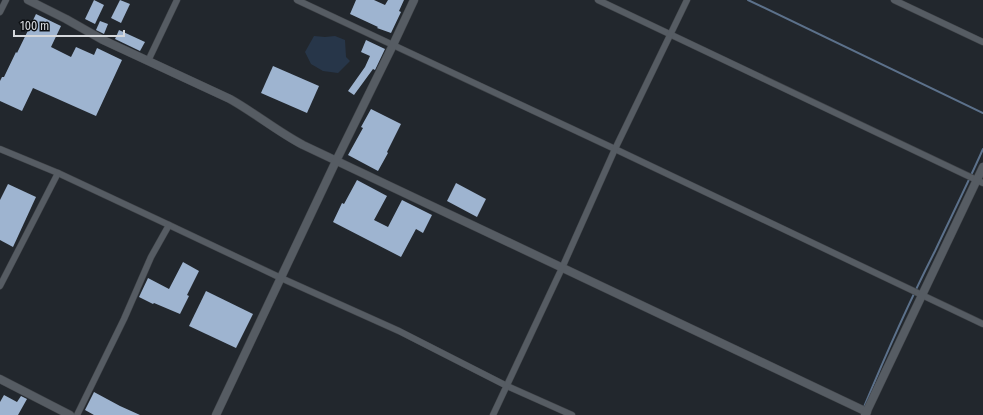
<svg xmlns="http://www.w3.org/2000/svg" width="983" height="415" font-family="'Fira Sans Condensed',sans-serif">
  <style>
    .green { fill: #273649 }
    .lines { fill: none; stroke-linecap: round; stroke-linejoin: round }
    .stream { stroke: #5c718b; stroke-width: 2 }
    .building { fill: #9eb4d0 }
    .minor-casing { stroke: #404449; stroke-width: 7 }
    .tertiary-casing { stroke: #404449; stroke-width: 9 }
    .minor { stroke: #565c63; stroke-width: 6 }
    .tertiary { stroke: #565c63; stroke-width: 8 }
  </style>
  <rect width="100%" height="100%" fill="#22272d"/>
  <path class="green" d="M314,36L325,37L335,36L345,40L346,57L350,61L338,73L323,71L311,64L305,52Z"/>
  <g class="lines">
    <g class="stream">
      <path d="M748,0L983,113"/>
      <path d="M864,407C886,354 909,302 935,251C951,217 968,183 983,149"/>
    </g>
  </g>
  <g class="building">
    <path d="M94,0L104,5L95,24L85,19Z"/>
    <path d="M120,0L130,4L121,23L111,18Z"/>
    <path d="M356,0H374L385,5L388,0H404L399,11L401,12L391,33L377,28L378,27L350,14Z"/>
    <path d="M36,14L61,26L51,47L71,57L76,47L94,55L97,48L122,60L96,116L33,88L22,111L0,101V81L2,77H4L16,52L17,53Z"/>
    <path d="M100,21L108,24L104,34L96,30Z"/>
    <path d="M119,30L145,42L140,51L115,39Z"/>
    <path d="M366,40L385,49L375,70L373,69L354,95L348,91L365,67L370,56L361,52Z"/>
    <path d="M273,66L319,86L307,113L261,93Z"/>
    <path d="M371,109L401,124L387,152L388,153L378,171L348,155L363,128L361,127Z"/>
    <path d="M357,180L387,196L374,220L388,227L402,200L432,215L423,233L416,229L401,257L333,222L342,203L344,204Z"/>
    <path d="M456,183L486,199L477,217L447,201Z"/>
    <path d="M8,184L36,197L13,247L0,240V200Z"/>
    <path d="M183,262L199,271L187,295L189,296L180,314L154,303L153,304L139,297L148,278L169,289Z"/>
    <path d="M206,291L253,314L236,348L189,326Z"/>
    <path d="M94,392L120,406L140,415H94L85,410Z"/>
    <path d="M4,395L17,402L21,396L27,399L18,415H0V402Z"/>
  </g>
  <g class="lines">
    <defs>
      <g id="minor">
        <path d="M297,0L615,149L983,324"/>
        <path d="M598,0L983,183"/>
        <path d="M894,0L983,42"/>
        <path d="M0,12L6,0"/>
        <path d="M148,61L177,0"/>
        <path d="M0,149L58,173L169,225L281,278L399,331L507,386L572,415"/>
        <path d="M0,286L58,173"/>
        <path d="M77,415L124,319L151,257L169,225"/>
        <path d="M493,415L562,268L615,149L687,0"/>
      </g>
      <g id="tertiary">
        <path d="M28,0L66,19L103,40L230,99C255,113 278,132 303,145L867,412"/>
        <path d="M0,379L70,415"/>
        <path d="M216,415L336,161L393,45L414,0"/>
        <path d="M865,415L983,167"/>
      </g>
    </defs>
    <use href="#minor" class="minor-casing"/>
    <use href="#tertiary" class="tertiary-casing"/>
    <use href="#minor" class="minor"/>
    <use href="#tertiary" class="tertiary"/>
  </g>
  <path d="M14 30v6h110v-6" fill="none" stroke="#d5d8dc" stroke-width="2"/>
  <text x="20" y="30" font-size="12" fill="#d5d8dc" stroke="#0d1013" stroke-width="3" paint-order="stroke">100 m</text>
</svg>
